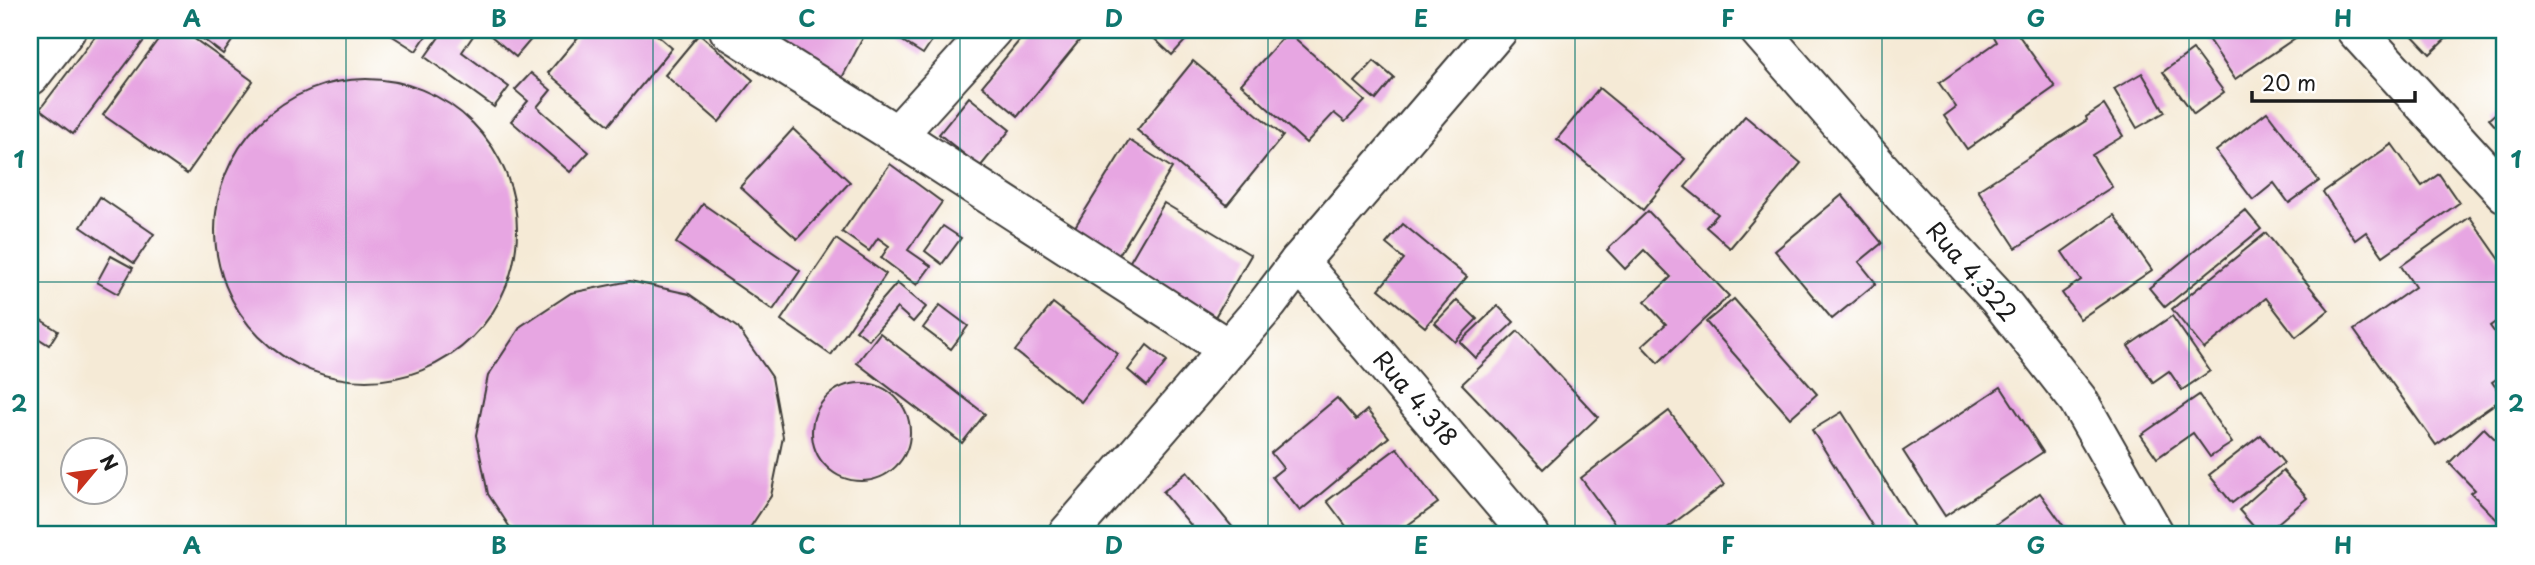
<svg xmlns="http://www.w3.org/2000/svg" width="2535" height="565" font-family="'Playpen Sans',sans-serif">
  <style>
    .building { fill: #e7a6e2 }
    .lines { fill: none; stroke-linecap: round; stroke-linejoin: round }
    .minor-casing { stroke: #3d3b38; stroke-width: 42 }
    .minor { stroke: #fff; stroke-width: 38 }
    .grid { fill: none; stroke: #0f766e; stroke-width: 2; stroke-opacity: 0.55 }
    .labels { text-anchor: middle; stroke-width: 7; stroke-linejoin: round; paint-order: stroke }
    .street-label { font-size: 24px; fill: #1c1c1c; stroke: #fff }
    .neatline { fill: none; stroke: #0f766e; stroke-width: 2.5 }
    .grid-label { font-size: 23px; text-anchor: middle; font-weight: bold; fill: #0f766e }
  </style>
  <rect width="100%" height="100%" fill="#fff"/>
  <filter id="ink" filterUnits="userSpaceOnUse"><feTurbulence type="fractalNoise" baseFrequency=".0143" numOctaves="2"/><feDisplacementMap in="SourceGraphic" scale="14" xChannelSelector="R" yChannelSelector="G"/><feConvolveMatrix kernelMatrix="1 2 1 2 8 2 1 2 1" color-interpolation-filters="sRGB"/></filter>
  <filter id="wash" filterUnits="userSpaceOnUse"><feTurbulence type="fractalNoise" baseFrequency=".00686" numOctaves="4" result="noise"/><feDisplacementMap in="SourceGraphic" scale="28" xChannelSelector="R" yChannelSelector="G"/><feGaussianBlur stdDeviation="1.57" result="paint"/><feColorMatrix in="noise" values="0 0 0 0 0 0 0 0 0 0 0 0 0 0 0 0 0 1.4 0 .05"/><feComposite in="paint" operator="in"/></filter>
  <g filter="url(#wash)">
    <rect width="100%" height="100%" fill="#f5ead6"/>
    <g id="blocks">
      <g class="building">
        <path d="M100,30H152L73,134L40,109Z"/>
        <path d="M165,30H182L253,81L187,174L103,115Z"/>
        <path d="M191,30H237L239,31L223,54Z"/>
        <path d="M383,30H430L416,51Z"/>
        <path d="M444,30H464L473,36L462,52L509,87L494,107L425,57Z"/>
        <path d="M484,30H539L516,57Z"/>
        <path d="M584,30H651L672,48L609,125L548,73Z"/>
        <path d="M778,30L797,31L867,30L842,78L773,41Z"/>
        <path d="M885,30H939L923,54Z"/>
        <path d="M1028,30H1088L1018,116L982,86Z"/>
        <path d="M1145,30H1195L1172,55Z"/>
        <path d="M1997,30H2015L2055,87L1967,149L1944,116L1956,107L1939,83L1997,42L1992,33Z"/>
        <path d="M2202,30H2303L2304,32L2235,79Z"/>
        <path d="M2407,30H2455L2430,54Z"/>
        <path d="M1288,32L1365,101L1345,122L1334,113L1306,143L1241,84Z"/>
        <path d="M699,34L753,80L719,122L665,75Z"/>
        <path d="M2193,50L2224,92L2194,114L2163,72Z"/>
        <path d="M1193,61L1283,136L1227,205L1137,130Z"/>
        <path d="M1374,61L1394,78L1376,100L1355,82Z"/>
        <path d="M531,73L551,90L537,107L589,152L570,172L511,121L528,101L515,90Z"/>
        <path d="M2142,73L2165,112L2137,128L2114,89Z"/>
        <circle cx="366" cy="230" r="151"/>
        <path d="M1599,88L1685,159L1643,210L1557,139Z"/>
        <path d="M969,97L1010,130L980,167L939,134Z"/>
        <path d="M2104,105L2123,136L2092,155L2112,187L2016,248L1978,190L2087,120L2086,117Z"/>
        <path d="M2505,105V137L2489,119Z"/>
        <path d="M2267,112L2319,181L2289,203L2274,183L2253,200L2216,151Z"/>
        <path d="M1745,116L1801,163L1730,248L1706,227L1718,214L1685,187Z"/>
        <path d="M793,129L850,182L797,239L740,187Z"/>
        <path d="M1129,140L1172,168L1117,258L1073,230Z"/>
        <path d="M2392,144L2422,186L2439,174L2459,203L2383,256L2366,232L2355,240L2323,192Z"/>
        <path d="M890,164L942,202L908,250L931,266L917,285L881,258L889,246L878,238L869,251L842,232Z"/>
        <path d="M1842,195L1882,243L1859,262L1876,283L1832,319L1775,251Z"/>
        <path d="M100,197L154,234L134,263L81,227Z"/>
        <path d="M1164,203L1251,255L1212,322L1125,270Z"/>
        <path d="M703,204L800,271L773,310L676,243Z"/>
        <path d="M2245,210L2261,229L2165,307L2149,288Z"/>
        <path d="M1648,211L1729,296L1658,363L1642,346L1666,324L1645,302L1671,277L1644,250L1625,269L1607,250Z"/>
        <path d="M2114,215L2152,270L2080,319L2062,293L2081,280L2062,252Z"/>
        <path d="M2470,217L2505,267V315L2490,326L2505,347V373L2492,382L2503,398L2436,445L2354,330L2415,287L2401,266Z"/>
        <path d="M1403,224L1467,277L1425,327L1379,289L1404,259L1386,244Z"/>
        <path d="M943,226L961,238L942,264L925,251Z"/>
        <path d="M2266,233L2329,310L2296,337L2266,298L2204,349L2172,309Z"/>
        <path d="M836,239L886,274L831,355L781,320Z"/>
        <path d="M111,256L133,268L118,294L97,282Z"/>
        <path d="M630,281L689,294L738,328L772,377L783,437L771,496L745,535H515L488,494L476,435L488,376L521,326L571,293Z"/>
        <path d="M897,283L926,307L913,322L897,308L869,340L856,330Z"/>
        <path d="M1734,299L1817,394L1790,418L1706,322Z"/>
        <path d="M1457,300L1477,319L1455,342L1435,323Z"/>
        <path d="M1053,303L1118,354L1081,402L1015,351Z"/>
        <path d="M940,305L968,326L951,349L923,328Z"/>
        <path d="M1498,306L1514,322L1476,358L1460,342Z"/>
        <path d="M35,316L58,331L49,345L30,333V324Z"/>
        <path d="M2172,316L2210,371L2182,390L2169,371L2153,382L2128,346Z"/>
        <path d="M1518,331L1598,417L1543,469L1462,384Z"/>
        <path d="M880,333L985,414L962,443L857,363Z"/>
        <path d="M1147,345L1167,361L1147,386L1128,370Z"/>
        <circle cx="861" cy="432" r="49"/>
        <path d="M2001,387L2043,452L1945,516L1903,451Z"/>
        <path d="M2199,395L2232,443L2210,457L2193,433L2157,458L2141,435Z"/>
        <path d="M1337,398L1356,420L1367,410L1389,437L1300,511L1272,477L1283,468L1271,453Z"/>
        <path d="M1669,411L1724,485L1658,535H1623L1581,478Z"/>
        <path d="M1842,412L1919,535H1878L1812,430Z"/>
        <path d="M2484,428L2505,449V476L2503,478L2505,481V528L2471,493L2475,490L2449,463Z"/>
        <path d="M2261,435L2284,463L2232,503L2209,475Z"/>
        <path d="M1397,448L1438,503L1394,535H1353L1327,501Z"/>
        <path d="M2283,471L2307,498L2264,535H2261L2239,510Z"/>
        <path d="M1187,472L1239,535H1199L1163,492Z"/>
        <path d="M2040,493L2070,535H1981Z"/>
      </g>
    </g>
  </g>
  <g filter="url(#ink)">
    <use href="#blocks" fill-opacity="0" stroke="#3d3b38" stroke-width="2"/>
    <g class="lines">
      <defs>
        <g id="minor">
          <path d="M729,30L897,135L1227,348"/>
          <path d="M1759,30L1902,194L1998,298L2078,400L2155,535"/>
          <path d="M2356,30L2505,193"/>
          <path d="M30,76L66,30"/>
          <path d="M897,135L992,30"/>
          <path d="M1299,262L1530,535"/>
          <path d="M1067,535L1268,303L1299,262L1498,30"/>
        </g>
      </defs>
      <use href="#minor" class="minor-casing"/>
      <use href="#minor" class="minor"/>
    </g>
  </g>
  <path class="grid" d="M346,30V535M653,30V535M960,30V535M1268,30V535M1575,30V535M1882,30V535M2189,30V535M30,282H2505"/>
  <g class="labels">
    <g class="street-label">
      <text transform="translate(1971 272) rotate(49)" y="8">Rua 4.322</text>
      <text transform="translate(1415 399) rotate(50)" y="8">Rua 4.318</text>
    </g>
  </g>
  <rect width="2535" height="565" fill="none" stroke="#fff" stroke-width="77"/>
  <g transform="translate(94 471) rotate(61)"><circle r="33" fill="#ffffff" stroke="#a4a4a4" stroke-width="2"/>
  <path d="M0-5L12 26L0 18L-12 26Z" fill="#c8321e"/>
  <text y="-10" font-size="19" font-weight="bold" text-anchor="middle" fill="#1c1c1c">N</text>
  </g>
  <path d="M2252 91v10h163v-10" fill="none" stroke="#1c1c1c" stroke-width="3.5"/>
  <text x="2262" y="91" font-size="21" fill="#1c1c1c" stroke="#ffffff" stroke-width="5" paint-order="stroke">20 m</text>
  <rect x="38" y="38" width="2458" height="488" class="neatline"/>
  <g class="grid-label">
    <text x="192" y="27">A</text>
    <text x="499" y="27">B</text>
    <text x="807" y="27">C</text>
    <text x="1114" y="27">D</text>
    <text x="1421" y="27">E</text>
    <text x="1728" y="27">F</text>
    <text x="2036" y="27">G</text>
    <text x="2343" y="27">H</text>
    <text x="19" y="168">1</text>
    <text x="2516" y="168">1</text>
    <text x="19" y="412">2</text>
    <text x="2516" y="412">2</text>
    <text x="192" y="554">A</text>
    <text x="499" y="554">B</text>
    <text x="807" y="554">C</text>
    <text x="1114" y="554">D</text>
    <text x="1421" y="554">E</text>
    <text x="1728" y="554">F</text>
    <text x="2036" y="554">G</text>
    <text x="2343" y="554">H</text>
  </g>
</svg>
